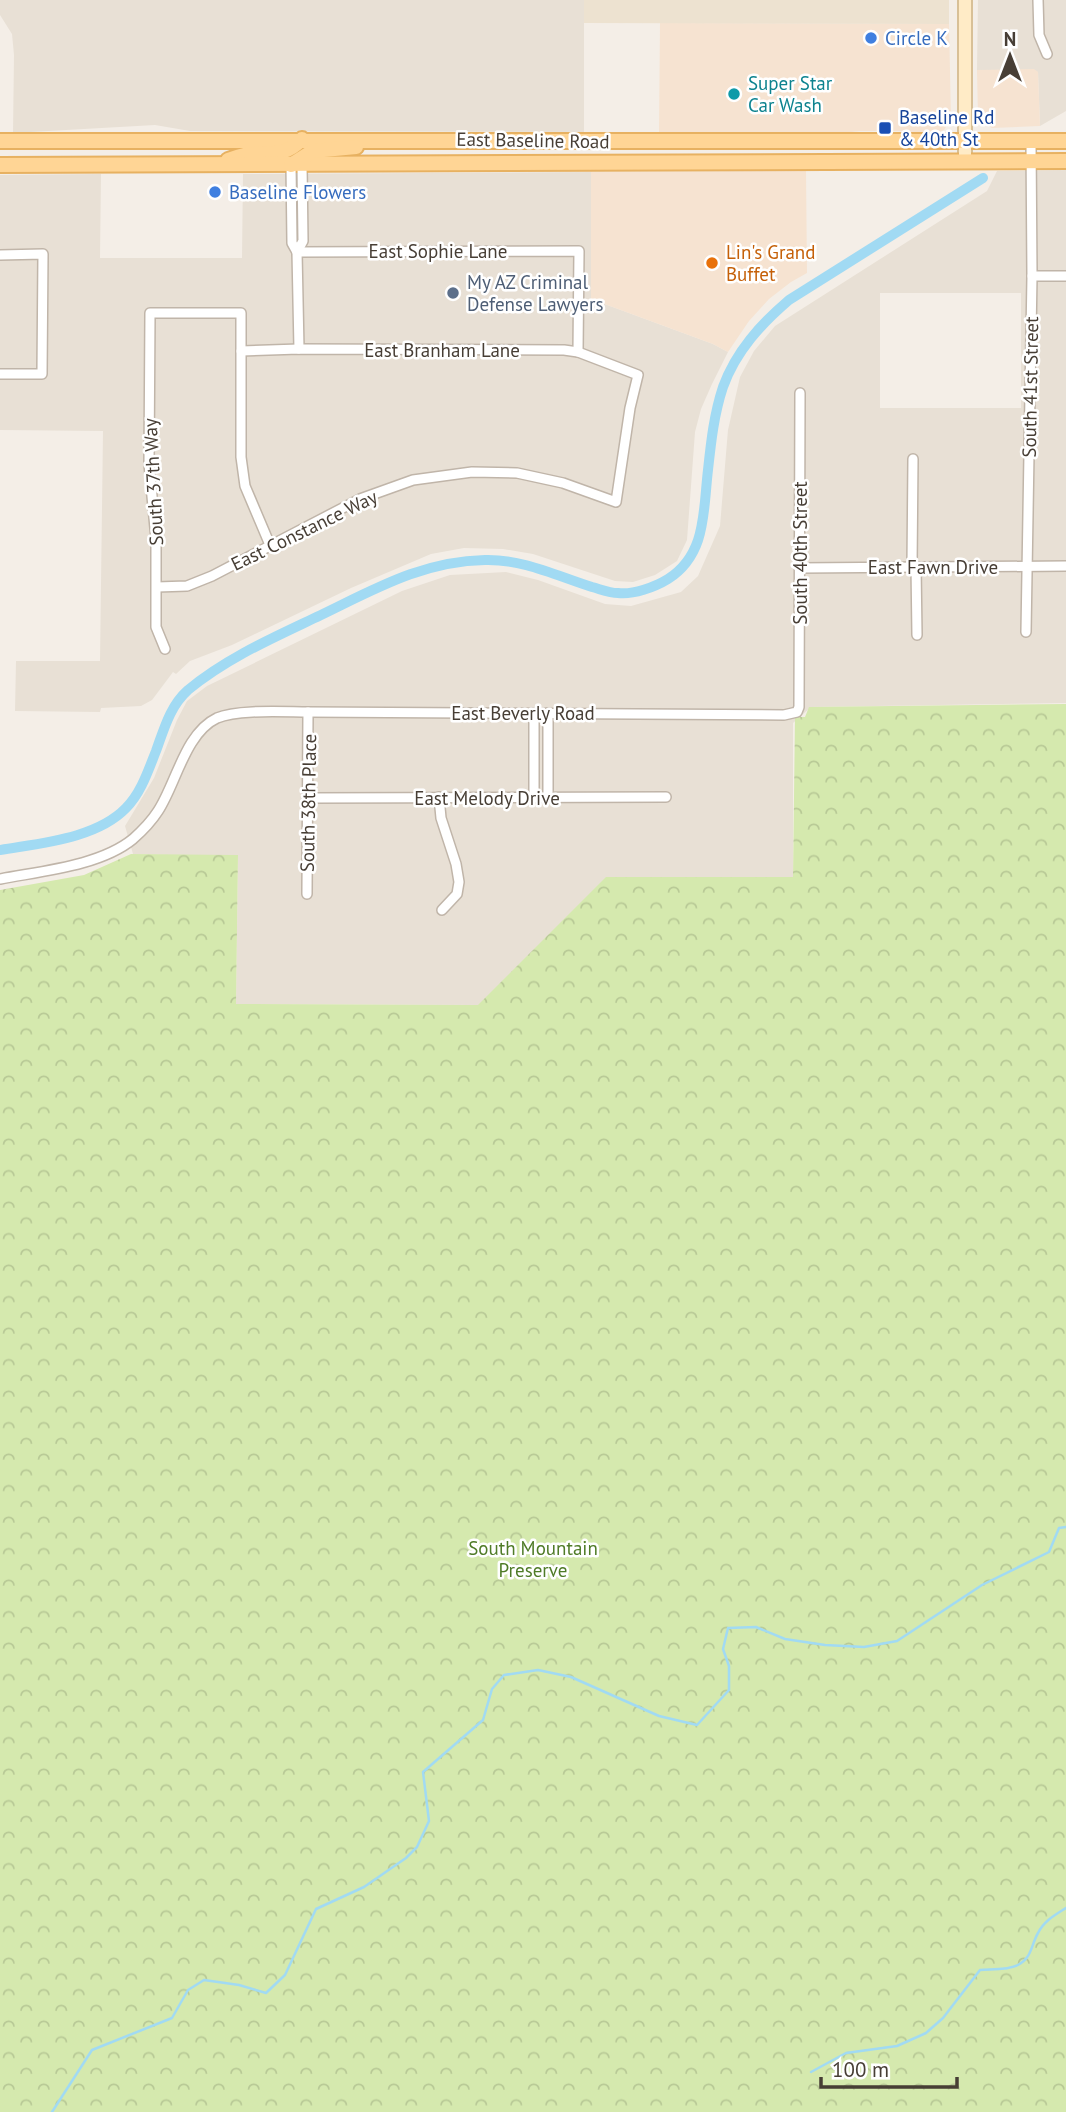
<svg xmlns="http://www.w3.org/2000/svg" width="1066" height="2112" font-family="'PT Sans',sans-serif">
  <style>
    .residential { fill: #e8e0d5; fill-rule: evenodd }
    .commercial { fill: #f6e3d1 }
    .education { fill: #ede2d0 }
    .forest { fill: url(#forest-crowns) }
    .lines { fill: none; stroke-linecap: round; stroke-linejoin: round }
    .stream { stroke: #a1daf3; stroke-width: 2.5 }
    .canal { stroke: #a1daf3; stroke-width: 10 }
    .minor-casing { stroke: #c0b5a9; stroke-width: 12 }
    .secondary-casing { stroke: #d8c097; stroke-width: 16 }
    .primary-casing { stroke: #e7b161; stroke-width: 18 }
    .minor { stroke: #fff; stroke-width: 9 }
    .secondary { stroke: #ffebc6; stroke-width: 12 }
    .primary { stroke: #ffd595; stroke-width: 14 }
    .shop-dot { fill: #3f7fe0; stroke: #fff; stroke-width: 2.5 }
    .culture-dot { fill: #0f9aa8; stroke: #fff; stroke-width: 2.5 }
    .transit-dot { fill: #1a4fb4; stroke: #fff; stroke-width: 2.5 }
    .food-dot { fill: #e8710a; stroke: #fff; stroke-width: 2.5 }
    .service-dot { fill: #5c6f8a; stroke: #fff; stroke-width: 2.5 }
    .labels { text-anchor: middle; stroke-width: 5; stroke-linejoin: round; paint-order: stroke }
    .shop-label { font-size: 19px; fill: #366cbe; stroke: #fff; text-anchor: start }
    .culture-label { font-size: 19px; fill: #0d838f; stroke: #fff; text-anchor: start }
    .transit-label { font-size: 19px; fill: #164399; stroke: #fff; text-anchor: start }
    .street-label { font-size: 19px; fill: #473e35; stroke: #fff }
    .food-label { font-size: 19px; fill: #c56008; stroke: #fff; text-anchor: start }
    .service-label { font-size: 19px; fill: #4e5e75; stroke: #fff; text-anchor: start }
    .park-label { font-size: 19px; fill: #4f7b27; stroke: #fff }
  </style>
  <defs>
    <pattern id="forest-crowns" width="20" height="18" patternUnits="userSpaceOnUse" patternTransform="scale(1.75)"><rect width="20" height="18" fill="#d5e9ae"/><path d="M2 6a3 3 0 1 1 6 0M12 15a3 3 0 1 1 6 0" fill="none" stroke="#b8c996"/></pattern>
  </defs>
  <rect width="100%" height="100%" fill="#f4eee7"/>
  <g class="residential">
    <path d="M0,0H584V132L190,131L155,125L13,133L14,55L12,34L0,15Z"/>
    <path d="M978,0H1066V111L1040,126L1038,72L977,70Z"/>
    <path d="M1066,170V703L811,707L793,723V878L479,1005L236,1004L238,857L133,854L125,826L154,778L177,720L187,701L207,686L402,591L450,575L506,572L538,580L605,604L631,606L681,592L698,576L720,526L728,430L740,377L754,351L775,326L987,191L997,171ZM880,293H1021V408H880Z"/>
    <path d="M591,172V299L713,344L728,352L712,384L701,409L695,432L687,540L677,561L655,575L633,582L615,581L533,554L503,549L464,548L431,554L351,588L232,645L190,661L176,674L173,672L152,700L141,706L101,708L100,712L15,711L16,661H100L103,431L0,430V175L101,174L100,258H242L243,174Z"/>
  </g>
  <g class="commercial">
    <path d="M660,23L949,24L951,119L944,130L931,135L899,131H860L824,135L659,133Z"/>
    <path d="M1034,69L1038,72L1040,126L992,128L980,121L978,117L977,70Z"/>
    <path d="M806,171L807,273L791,282L769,299L749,321L728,352L713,344L591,299V172Z"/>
  </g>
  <path class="education" d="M584,0H949V24L584,23Z"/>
  <path class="forest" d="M1066,704V2112H0V890L84,875L131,854L238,855L236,1004L478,1005L606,877H793L795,717H805L809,707Z"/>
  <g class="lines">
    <g class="stream">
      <path d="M811,2072L846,2053L897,2046L926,2033L943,2018L980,1970C992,1969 1008,1970 1018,1965C1032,1958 1031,1945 1038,1933C1044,1921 1055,1915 1066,1908"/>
      <path d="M52,2112L92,2050L172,2018L188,1990L204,1980L239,1985L266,1993L285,1975L316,1909L364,1887L406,1858L417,1847L429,1821L423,1772L483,1720L492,1689L504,1675L538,1670L571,1677L659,1716L697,1725L729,1690V1666L723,1649L728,1628L756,1627L785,1639L825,1645L864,1647L897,1641L982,1585L1049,1552L1059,1528L1066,1527"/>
    </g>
    <path class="canal" d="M0,850C40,843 96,839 126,808C141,793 148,771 156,751C164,729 170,706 188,690C228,657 275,637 321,615C375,589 423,561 485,560C523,559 557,576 592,587C600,589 609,593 618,593C633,595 655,587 668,579C707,554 703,511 708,470C711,442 714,414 723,387C736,351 761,324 789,300L983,178"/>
    <defs>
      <g id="minor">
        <path d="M1038,0L1039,35L1047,54"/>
        <path d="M291,165L292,243L297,252L299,349"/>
        <path d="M297,252L579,251L578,352"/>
        <path d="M297,252L303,241L302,165"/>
        <path d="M0,255L43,254L42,374H0"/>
        <path d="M1032,276H1066"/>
        <path d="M912,566L913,459"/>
        <path d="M916,566L917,635"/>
        <path d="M800,568L1066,566"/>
        <path d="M157,587L187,586L212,576L360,499L413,480L472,472L517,473L563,483L616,502L630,408L638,375L578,352L564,350L299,349L241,351"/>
        <path d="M1026,632L1032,276L1031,142"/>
        <path d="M165,649L156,627V539L149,464L150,313H241V457L245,486L270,545"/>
        <path d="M534,713V798"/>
        <path d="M439,797L441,818L456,864L459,882L457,894L442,910"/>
        <path d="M309,798L666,797"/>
        <path d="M548,798V713"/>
        <path d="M0,879C41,871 100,866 133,839C142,831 151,822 158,811C176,784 185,733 217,718C238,709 285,712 308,712L784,715L797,712L799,707L800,393"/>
        <path d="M307,894L308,712"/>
      </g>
      <path id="secondary" d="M965,0V162"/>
      <g id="primary">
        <path d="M0,141C355,138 711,144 1066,141"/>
        <path d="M228,160C233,158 239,156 244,155C268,151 283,159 302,139"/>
        <path d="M0,165L1066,161"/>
        <path d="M291,165L313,151L356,147"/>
      </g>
    </defs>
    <use href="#minor" class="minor-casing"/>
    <use href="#secondary" class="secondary-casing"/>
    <use href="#primary" class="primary-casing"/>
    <use href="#minor" class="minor"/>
    <use href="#secondary" class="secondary"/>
    <use href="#primary" class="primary"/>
  </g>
  <g class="shop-dot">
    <circle cx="871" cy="38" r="7"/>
    <circle cx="215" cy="192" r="7"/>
  </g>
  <circle class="culture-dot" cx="734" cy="94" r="7"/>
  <rect class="transit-dot" x="878" y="121" width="14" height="14" rx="3.5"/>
  <circle class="food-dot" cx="712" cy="263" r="7"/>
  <circle class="service-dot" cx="453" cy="293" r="7"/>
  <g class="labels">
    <g class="shop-label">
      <text x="885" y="45">Circle K</text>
      <text x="229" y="199">Baseline Flowers</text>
    </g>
    <g class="culture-label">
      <text x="748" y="90">Super Star<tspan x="748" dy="22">Car Wash</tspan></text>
    </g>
    <g class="transit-label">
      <text x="899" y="124">Baseline Rd<tspan x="899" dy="22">&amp; 40th St</tspan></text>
    </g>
    <g class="street-label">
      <text transform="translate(533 140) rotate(1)" y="7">East Baseline Road</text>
      <text x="438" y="258">East Sophie Lane</text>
      <text x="442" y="357">East Branham Lane</text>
      <text transform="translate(1030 387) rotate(-89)" y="7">South 41st Street</text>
      <text transform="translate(153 482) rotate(-93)" y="7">South 37th Way</text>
      <text transform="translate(304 530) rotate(-26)" y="7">East Constance Way</text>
      <text transform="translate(800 553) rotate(-90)" y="7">South 40th Street</text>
      <text x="933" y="574">East Fawn Drive</text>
      <text x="523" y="720">East Beverly Road</text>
      <text x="487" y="805">East Melody Drive</text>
      <text transform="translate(308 803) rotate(-89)" y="7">South 38th Place</text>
    </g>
    <g class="food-label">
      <text x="726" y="259">Lin's Grand<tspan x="726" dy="22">Buffet</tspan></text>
    </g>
    <g class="service-label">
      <text x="467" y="289">My AZ Criminal<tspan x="467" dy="22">Defense Lawyers</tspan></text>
    </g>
    <g class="park-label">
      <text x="533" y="1555">South Mountain<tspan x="533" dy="22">Preserve</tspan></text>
    </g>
  </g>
  <g transform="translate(1010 56)" stroke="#ffffff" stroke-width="5" paint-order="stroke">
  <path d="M0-5L12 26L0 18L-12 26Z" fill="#473e35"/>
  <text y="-10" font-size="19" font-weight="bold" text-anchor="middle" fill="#473e35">N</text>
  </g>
  <path d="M821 2077v10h136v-10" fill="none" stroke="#473e35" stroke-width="3.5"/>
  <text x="832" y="2077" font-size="21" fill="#473e35" stroke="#ffffff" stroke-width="5" paint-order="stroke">100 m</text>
</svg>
